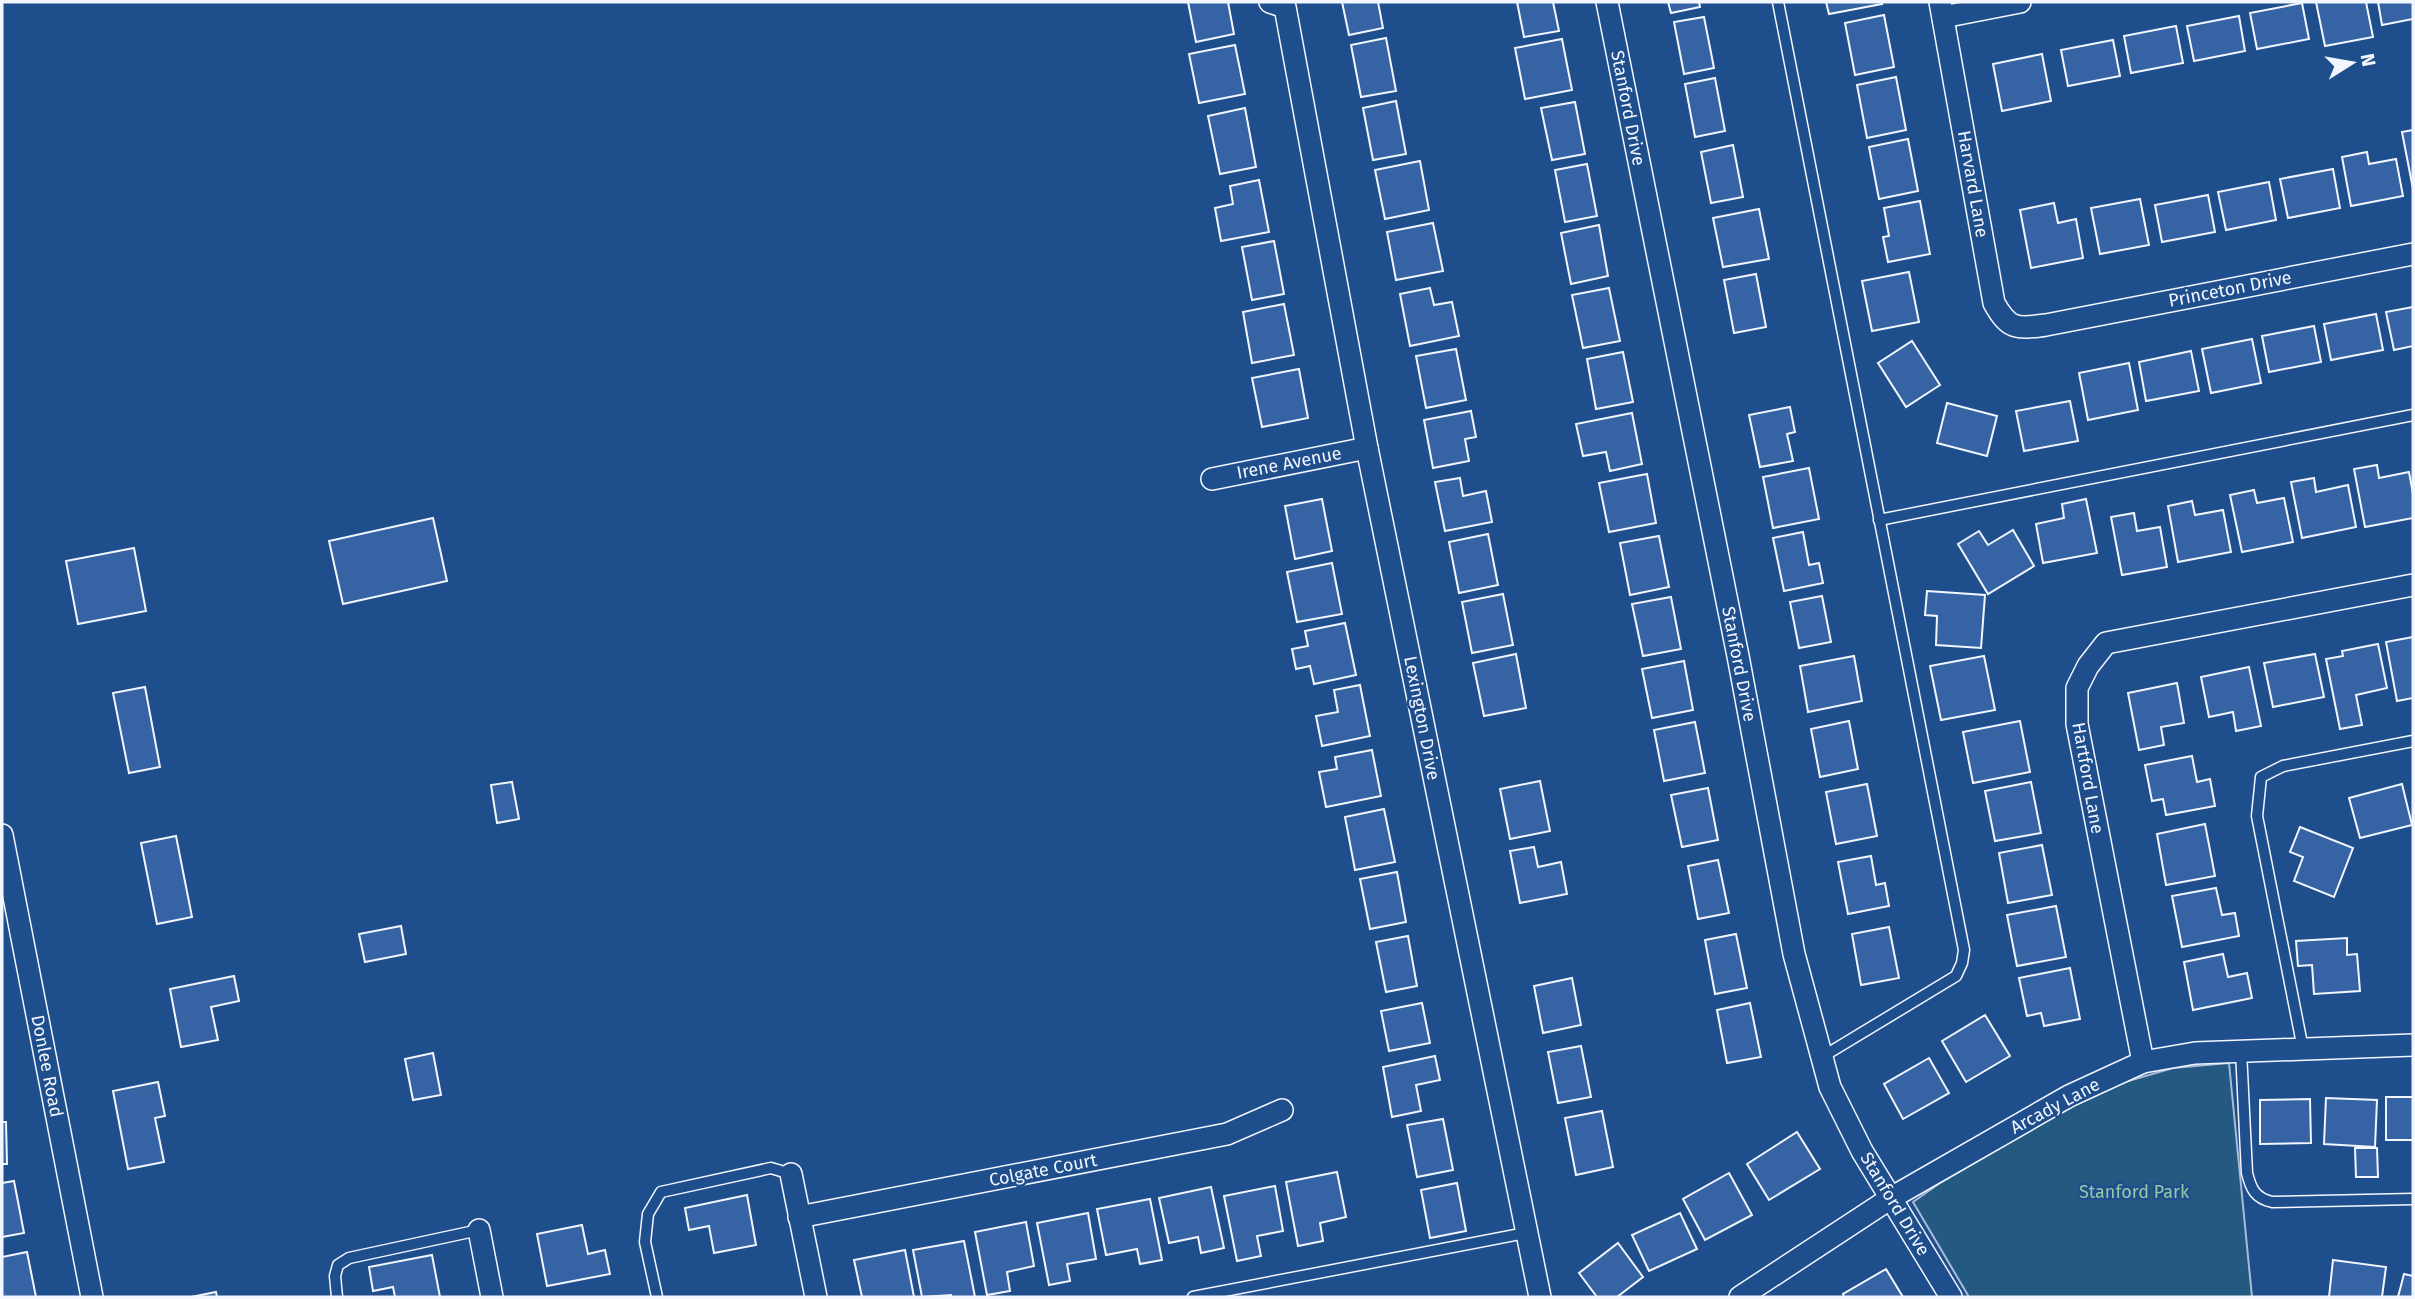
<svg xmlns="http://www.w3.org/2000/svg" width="2415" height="1299" font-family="'Fira Sans',sans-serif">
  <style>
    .green { fill: #245a82; stroke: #a8bbd7; stroke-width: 2 }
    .building { fill: #3563a3; stroke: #f2f6ff; stroke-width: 2 }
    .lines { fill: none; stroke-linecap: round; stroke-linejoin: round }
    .service-casing { stroke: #f2f6ff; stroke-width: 13 }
    .minor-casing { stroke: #f2f6ff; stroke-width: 24 }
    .service { stroke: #1f4e8c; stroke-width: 10 }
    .minor { stroke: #1f4e8c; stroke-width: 21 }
    .labels { text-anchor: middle; stroke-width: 5; stroke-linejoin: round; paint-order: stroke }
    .street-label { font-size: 18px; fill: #f2f6ff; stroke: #1f4e8c }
    .park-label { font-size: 18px; fill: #97c8a6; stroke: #1f4e8c }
  </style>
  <rect width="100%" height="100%" fill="#1f4e8c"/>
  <path class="green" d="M2229,1063L2252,1297H1969L1913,1202L1940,1183L2077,1103L2118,1084L2173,1068Z"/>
  <g class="building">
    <path d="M1188,2H1228L1234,34L1196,42Z"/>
    <path d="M1342,2H1378L1383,28L1349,35Z"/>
    <path d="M1517,2H1553L1559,31L1524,37Z"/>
    <path d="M1668,2H1699L1700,7L1671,13Z"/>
    <path d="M1826,2H1881L1882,4L1829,14Z"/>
    <path d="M2316,2H2366L2373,37L2325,46Z"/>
    <path d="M2378,2H2413V19L2382,25Z"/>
    <path d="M2302,3L2309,39L2257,49L2250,13Z"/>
    <path d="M1884,15L1894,67L1855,75L1845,23Z"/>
    <path d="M2239,16L2245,51L2194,61L2187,26Z"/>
    <path d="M1704,17L1714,68L1684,74L1674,22Z"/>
    <path d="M2176,26L2183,63L2131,73L2124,36Z"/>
    <path d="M1386,38L1396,91L1361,97L1351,45Z"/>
    <path d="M1562,39L1572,90L1525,99L1515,48Z"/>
    <path d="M2113,40L2120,76L2068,86L2061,50Z"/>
    <path d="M1235,45L1245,94L1199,103L1189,54Z"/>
    <path d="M2042,54L2051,101L2002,111L1993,64Z"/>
    <path d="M1896,77L1906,130L1867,138L1857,85Z"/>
    <path d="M1715,78L1725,131L1695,137L1685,84Z"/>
    <path d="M1396,101L1406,154L1373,160L1363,108Z"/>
    <path d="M1575,102L1585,154L1552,160L1541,108Z"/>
    <path d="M1245,108L1256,167L1220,174L1208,116Z"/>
    <path d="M2413,130V189L2402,132Z"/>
    <path d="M1908,139L1918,191L1879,199L1869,147Z"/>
    <path d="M1733,145L1743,197L1711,203L1701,152Z"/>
    <path d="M2367,152L2369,164L2396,159L2403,196L2351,206L2342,157Z"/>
    <path d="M1420,161L1429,210L1385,219L1375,170Z"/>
    <path d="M1587,164L1597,216L1565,222L1555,170Z"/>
    <path d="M2333,169L2340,208L2288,218L2280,179Z"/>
    <path d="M1259,180L1269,232L1221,241L1215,208L1233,204L1230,186Z"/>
    <path d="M2269,182L2276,220L2226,230L2218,192Z"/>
    <path d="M2208,195L2215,232L2162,242L2155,205Z"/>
    <path d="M2140,199L2149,245L2100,254L2091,208Z"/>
    <path d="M1920,201L1930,254L1888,262L1883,237L1889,236L1884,208Z"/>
    <path d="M2054,203L2058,223L2076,219L2083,258L2031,268L2020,210Z"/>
    <path d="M1759,209L1769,259L1723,267L1713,218Z"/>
    <path d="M1433,223L1443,271L1396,280L1387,232Z"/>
    <path d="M1599,225L1608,276L1571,284L1561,233Z"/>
    <path d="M1274,241L1284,294L1252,300L1242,247Z"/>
    <path d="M1909,272L1919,322L1872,331L1862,281Z"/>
    <path d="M1756,274L1766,327L1734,333L1724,280Z"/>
    <path d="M1430,288L1434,305L1452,302L1459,336L1410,346L1400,294Z"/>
    <path d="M1609,288L1620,341L1583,348L1572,295Z"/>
    <path d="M1284,304L1294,355L1252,363L1243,312Z"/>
    <path d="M2413,307V346L2394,350L2386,312Z"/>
    <path d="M2376,314L2383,350L2331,360L2324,324Z"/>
    <path d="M2314,326L2321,362L2269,372L2262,336Z"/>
    <path d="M2252,339L2261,383L2211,393L2202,349Z"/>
    <path d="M1912,341L1940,385L1906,407L1878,363Z"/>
    <path d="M1456,349L1466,400L1426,408L1416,356Z"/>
    <path d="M2191,351L2199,391L2146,401L2139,362Z"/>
    <path d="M1623,352L1633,402L1596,409L1587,359Z"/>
    <path d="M2129,363L2138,410L2088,420L2079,373Z"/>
    <path d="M1299,369L1308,418L1262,427L1252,378Z"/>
    <path d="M2070,401L2078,441L2024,451L2016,411Z"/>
    <path d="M1947,403L1997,416L1987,456L1937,443Z"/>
    <path d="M1790,407L1795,432L1787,434L1793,461L1760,467L1749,415Z"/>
    <path d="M1471,411L1476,437L1465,439L1469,461L1433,468L1424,420Z"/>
    <path d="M1632,413L1642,464L1610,471L1606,452L1583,456L1576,424Z"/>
    <path d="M2377,465L2379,478L2409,472L2413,494V518L2365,527L2354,469Z"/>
    <path d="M1809,468L1819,519L1773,528L1763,477Z"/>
    <path d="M1647,474L1656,523L1609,532L1599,483Z"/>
    <path d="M1460,478L1463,496L1486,491L1492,522L1445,531L1435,482Z"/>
    <path d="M2314,478L2316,492L2348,485L2356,527L2302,538L2291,482Z"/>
    <path d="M2254,490L2257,503L2284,498L2293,542L2242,552L2230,495Z"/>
    <path d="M1322,499L1332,551L1295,559L1285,506Z"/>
    <path d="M2086,499L2097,553L2043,563L2036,524L2064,518L2062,504Z"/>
    <path d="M2192,501L2195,515L2223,510L2231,552L2178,562L2168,506Z"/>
    <path d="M2134,513L2137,531L2160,527L2167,567L2122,575L2111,517Z"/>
    <path d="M433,518L447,581L343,604L329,541Z"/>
    <path d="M2013,530L2034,566L1988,594L1958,544L1979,531L1988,545Z"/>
    <path d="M1803,532L1809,565L1819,563L1823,583L1784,591L1773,538Z"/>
    <path d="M1488,534L1498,585L1459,593L1449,542Z"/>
    <path d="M1659,536L1669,587L1630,595L1620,543Z"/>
    <path d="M134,548L146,611L78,624L66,561Z"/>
    <path d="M1332,563L1342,614L1297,622L1287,572Z"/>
    <path d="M1927,591L1985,595L1981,648L1936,645L1937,616L1925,615Z"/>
    <path d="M1503,594L1513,645L1472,653L1462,602Z"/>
    <path d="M1822,596L1831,642L1799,648L1790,602Z"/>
    <path d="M1671,597L1681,649L1643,656L1632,604Z"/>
    <path d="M1345,623L1356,675L1314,684L1310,666L1296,669L1292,649L1308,646L1305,631Z"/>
    <path d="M2413,637V698L2397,701L2386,642Z"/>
    <path d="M2378,644L2387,688L2356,695L2362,725L2340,729L2326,659L2343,656L2342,651Z"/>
    <path d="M1516,654L1526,708L1484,716L1473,663Z"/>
    <path d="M2315,654L2324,697L2273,707L2264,663Z"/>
    <path d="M1854,656L1862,701L1808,712L1800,666Z"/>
    <path d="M1984,656L1995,710L1941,720L1930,666Z"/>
    <path d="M1684,661L1693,710L1652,718L1642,669Z"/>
    <path d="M2249,667L2261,726L2236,731L2233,712L2209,717L2201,677Z"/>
    <path d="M2177,683L2184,723L2161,727L2164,745L2139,750L2128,693Z"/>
    <path d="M1360,685L1370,736L1322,746L1316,716L1338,712L1334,690Z"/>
    <path d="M145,687L160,767L129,773L113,693Z"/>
    <path d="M1849,721L1858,769L1820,777L1811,729Z"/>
    <path d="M2020,721L2030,772L1973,783L1963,732Z"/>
    <path d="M1695,722L1705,773L1664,781L1654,730Z"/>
    <path d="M1372,750L1381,796L1326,807L1319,772L1337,769L1335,757Z"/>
    <path d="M2192,756L2197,782L2210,779L2215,806L2166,815L2163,799L2152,801L2145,765Z"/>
    <path d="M1540,781L1550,831L1510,839L1500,789Z"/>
    <path d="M512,782L519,819L497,823L491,785Z"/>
    <path d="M2031,782L2041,833L1995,841L1985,791Z"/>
    <path d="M1867,784L1877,836L1836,844L1826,792Z"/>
    <path d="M2402,784L2412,825L2360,838L2349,798Z"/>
    <path d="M1708,788L1718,840L1682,847L1671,795Z"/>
    <path d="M1384,809L1395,862L1355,870L1345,817Z"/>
    <path d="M2205,824L2215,876L2166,885L2157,834Z"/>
    <path d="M2300,827L2353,848L2334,897L2294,881L2303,857L2290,852Z"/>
    <path d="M176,836L192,917L157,924L141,843Z"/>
    <path d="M2042,845L2052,895L2008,903L1999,853Z"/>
    <path d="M1534,847L1538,867L1561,862L1567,894L1520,903L1510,851Z"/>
    <path d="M1871,856L1876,885L1885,883L1889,906L1848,914L1838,862Z"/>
    <path d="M1718,860L1729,913L1698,919L1688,866Z"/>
    <path d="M1397,872L1406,922L1370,929L1360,879Z"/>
    <path d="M2216,888L2222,915L2235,913L2239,936L2182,947L2172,896Z"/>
    <path d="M2056,906L2066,957L2017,966L2007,915Z"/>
    <path d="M401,926L406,954L365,962L359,934Z"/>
    <path d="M1889,927L1899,978L1861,985L1852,934Z"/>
    <path d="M1736,934L1747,988L1715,994L1705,940Z"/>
    <path d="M1408,936L1417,986L1386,992L1376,942Z"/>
    <path d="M2347,938V955L2357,954L2360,991L2314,994L2312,965L2298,966L2296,941Z"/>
    <path d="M2223,954L2228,977L2247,973L2252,998L2193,1010L2184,962Z"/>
    <path d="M2070,968L2080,1019L2044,1026L2041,1013L2027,1016L2019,978Z"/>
    <path d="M234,976L239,1001L211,1007L218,1040L181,1047L170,989Z"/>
    <path d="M1572,978L1581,1025L1543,1033L1534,986Z"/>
    <path d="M1422,1003L1430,1043L1389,1051L1381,1011Z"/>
    <path d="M1750,1003L1761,1057L1727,1063L1717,1010Z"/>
    <path d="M1985,1015L2010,1056L1966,1082L1942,1041Z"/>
    <path d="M1581,1046L1591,1097L1558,1103L1548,1052Z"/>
    <path d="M433,1053L441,1095L413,1100L405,1059Z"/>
    <path d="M1435,1056L1440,1080L1416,1085L1421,1111L1392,1117L1383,1067Z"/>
    <path d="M1929,1058L1949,1093L1903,1119L1884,1084Z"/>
    <path d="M158,1082L165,1116L155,1118L164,1162L128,1169L113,1091Z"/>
    <rect x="2386" y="1097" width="27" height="43"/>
    <path d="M2326,1098L2377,1100L2375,1147L2324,1144Z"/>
    <path d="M2310,1099L2311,1143L2260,1144V1100Z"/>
    <path d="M1602,1111L1613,1167L1576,1175L1565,1118Z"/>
    <path d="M1443,1119L1453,1170L1417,1177L1407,1125Z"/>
    <path d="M2,1122H6L7,1164H2Z"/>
    <path d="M1797,1132L1820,1169L1769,1200L1747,1164Z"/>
    <path d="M2355,1148H2377L2378,1177H2356Z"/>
    <path d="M1337,1172L1346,1217L1320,1223L1323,1241L1298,1246L1286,1182Z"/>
    <path d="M1729,1173L1752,1215L1705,1240L1683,1199Z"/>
    <path d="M14,1181L24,1233L2,1237V1183Z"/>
    <path d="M1457,1183L1466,1231L1430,1238L1421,1190Z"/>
    <path d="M1275,1186L1283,1231L1257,1236L1261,1256L1237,1261L1224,1196Z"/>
    <path d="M1211,1187L1224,1248L1201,1253L1198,1237L1169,1243L1159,1198Z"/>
    <path d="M747,1195L756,1245L714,1253L709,1226L689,1230L685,1208Z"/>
    <path d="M1150,1199L1162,1260L1140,1264L1137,1249L1106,1255L1097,1209Z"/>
    <path d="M1088,1213L1096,1259L1067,1264L1070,1281L1049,1285L1037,1223Z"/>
    <path d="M1680,1213L1697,1249L1649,1271L1632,1235Z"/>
    <path d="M1026,1222L1034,1266L1007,1272L1010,1291L987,1295L975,1232Z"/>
    <path d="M582,1225L588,1254L605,1250L610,1274L547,1286L537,1234Z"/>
    <path d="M964,1241L975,1297H951V1295L922,1297L913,1250Z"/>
    <path d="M1618,1243L1643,1277L1617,1297H1597L1579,1273Z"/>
    <path d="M905,1250L914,1297H862L854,1260Z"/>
    <path d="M27,1252L36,1297H2V1257Z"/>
    <path d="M432,1255L440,1297H395L393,1287L373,1291L369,1267Z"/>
    <path d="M2333,1260L2386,1267L2382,1297H2329Z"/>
    <path d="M1886,1269L1903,1297H1844L1843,1294Z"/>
    <path d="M2404,1274L2413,1276V1297H2398Z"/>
    <path d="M216,1292L217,1297H191Z"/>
  </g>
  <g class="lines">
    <defs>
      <g id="service">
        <path d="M1778,2L1964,950L1962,963L1956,976L1822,1057"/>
        <path d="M1879,520L2413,415"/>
        <path d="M2303,1049L2257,816L2261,777L2283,766L2413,741"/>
        <path d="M2241,1051L2247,1173C2251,1189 2255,1198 2272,1202L2413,1199"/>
        <path d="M337,1297L335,1276L338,1265L349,1258L479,1230"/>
        <path d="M657,1297L645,1242L648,1214L661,1192L771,1168L791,1174"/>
        <path d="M1193,1297L1526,1233"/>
      </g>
      <g id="minor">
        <path d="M1270,2L1285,7L1367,448L1540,1297"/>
        <path d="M1607,2L1738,656L1794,954L1830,1087L1862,1151L1951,1297"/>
        <path d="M1940,2L1994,303C2009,330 2017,329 2046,325L2413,254"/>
        <path d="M1943,17L2020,2"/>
        <path d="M1212,479L1367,448"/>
        <path d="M2,835L92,1297"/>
        <path d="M2143,1062L2077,724V688L2088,666L2106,643L2413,585"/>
        <path d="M791,1174L816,1297"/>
        <path d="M799,1217L1227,1134L1282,1110"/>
        <path d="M479,1230L492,1297"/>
        <path d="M1740,1297L1891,1198L2069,1096L2143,1062L2195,1053L2413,1045"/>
      </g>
    </defs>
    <use href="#service" class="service-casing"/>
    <use href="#minor" class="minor-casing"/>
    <use href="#service" class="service"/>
    <use href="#minor" class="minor"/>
  </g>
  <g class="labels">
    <g class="street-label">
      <text transform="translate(1628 108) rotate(79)" y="6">Stanford Drive</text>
      <text transform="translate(1973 184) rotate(80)" y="6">Harvard Lane</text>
      <text transform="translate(2230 289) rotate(-11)" y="6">Princeton Drive</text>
      <text transform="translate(1289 463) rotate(-11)" y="6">Irene Avenue</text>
      <text transform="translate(1739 664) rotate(79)" y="6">Stanford Drive</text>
      <text transform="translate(1422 718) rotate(79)" y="6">Lexington Drive</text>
      <text transform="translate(2088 778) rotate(80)" y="6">Hartford Lane</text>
      <text transform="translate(47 1066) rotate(79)" y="6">Donlee Road</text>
      <text transform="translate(2055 1106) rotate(-28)" y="6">Arcady Lane</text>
      <text transform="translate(1043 1170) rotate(-11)" y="6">Colgate Court</text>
      <text transform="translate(1895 1204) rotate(59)" y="6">Stanford Drive</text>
    </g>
    <g class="park-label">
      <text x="2134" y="1198">Stanford Park</text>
    </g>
  </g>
  <rect width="2415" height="1299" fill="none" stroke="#f2f6ff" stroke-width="7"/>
  <g transform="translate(2352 63) rotate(79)" stroke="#1f4e8c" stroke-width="5" paint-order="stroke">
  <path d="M0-5L12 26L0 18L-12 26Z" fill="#f2f6ff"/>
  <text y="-10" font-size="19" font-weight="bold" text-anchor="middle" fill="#f2f6ff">N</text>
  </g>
</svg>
